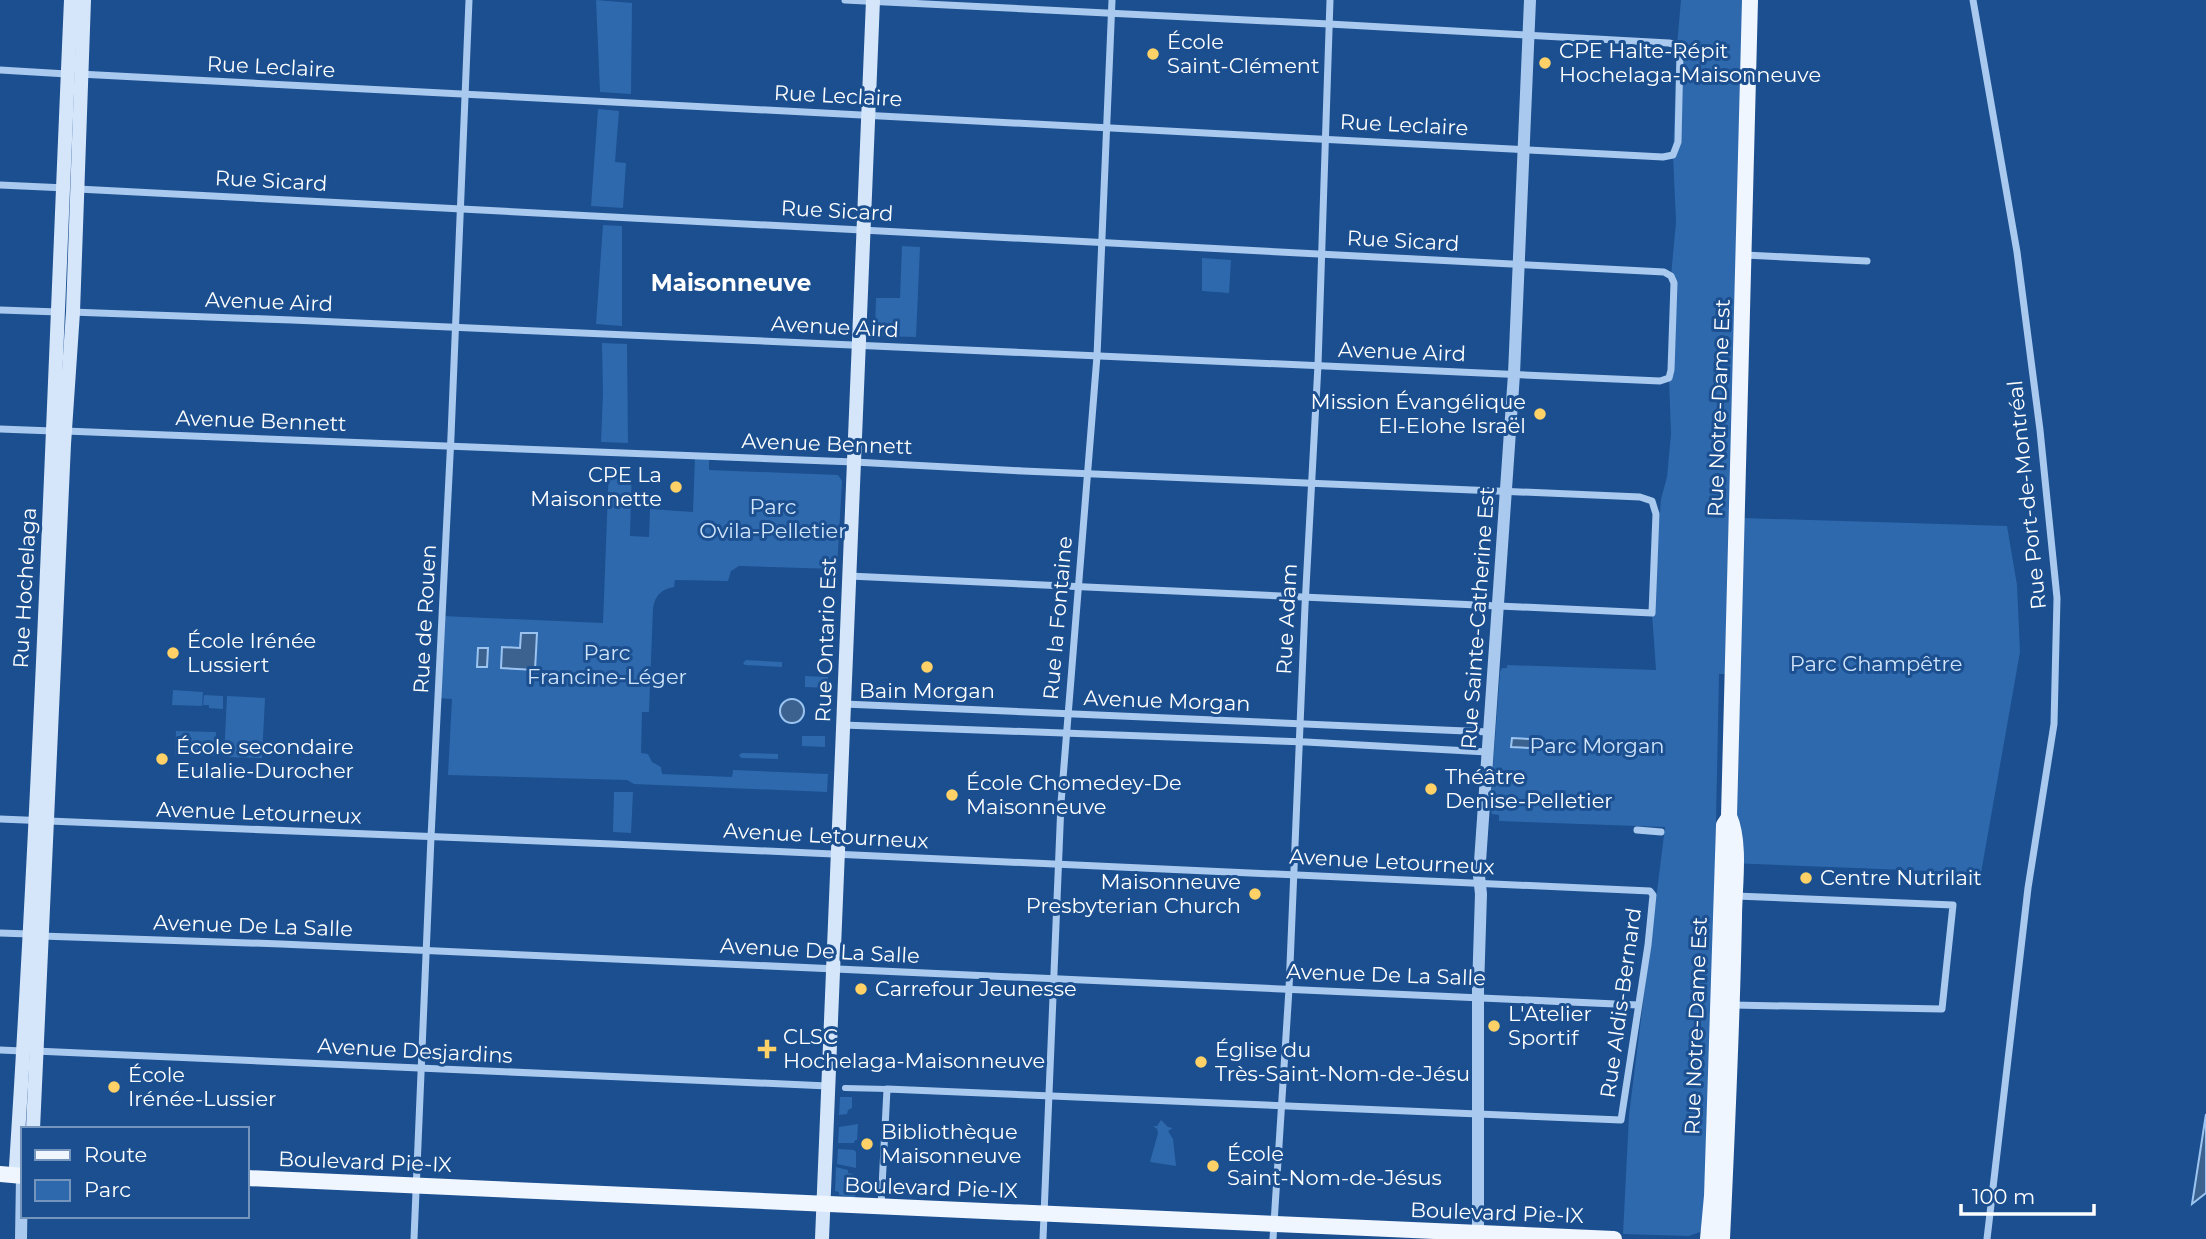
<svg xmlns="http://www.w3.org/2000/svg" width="2206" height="1239" font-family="Montserrat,sans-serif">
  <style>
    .green { fill: #2e69ad }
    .water { fill: #3c6290; stroke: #9cc4f0; stroke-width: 2 }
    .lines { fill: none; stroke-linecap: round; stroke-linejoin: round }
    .pedestrian { stroke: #a9c9ee; stroke-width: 6 }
    .minor { stroke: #a9c9ee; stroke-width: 7 }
    .tertiary { stroke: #a9c9ee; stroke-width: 12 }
    .secondary { stroke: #d6e6fa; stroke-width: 14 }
    .primary { stroke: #f0f6ff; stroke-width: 16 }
    .poi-dot { fill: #ffd166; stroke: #1b4f8f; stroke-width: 2.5 }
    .labels { text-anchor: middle; stroke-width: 6; stroke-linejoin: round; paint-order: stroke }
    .poi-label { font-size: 21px; fill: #fff; stroke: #1b4f8f; text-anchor: start }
    .street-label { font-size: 21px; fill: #fff; stroke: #1b4f8f }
    .park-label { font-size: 21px; fill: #cfe3fa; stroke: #1b4f8f }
    .neighbourhood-label { font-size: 23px; font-weight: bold; fill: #fff; stroke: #1b4f8f }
  </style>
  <rect width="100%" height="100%" fill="#1b4f8f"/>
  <g class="green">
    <path d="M596,0L632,3L631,94L600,92Z"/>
    <path d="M1681,0H1750L1733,674H1719L1712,1020L1703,1224L1700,1232L1689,1236L1623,1234L1629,1115L1665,827L1499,821V815L1492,814L1490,808L1500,672L1502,668H1507V665L1656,670L1652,613L1661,499L1667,477L1671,434L1669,378L1671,276L1676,222L1673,155L1677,45Z"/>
    <path d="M598,109L619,111L615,162L626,163L623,208L591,206Z"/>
    <path d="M603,225L622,226V326L596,324Z"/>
    <path d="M902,246L920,247L916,337L879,336L875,331L876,298H900Z"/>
    <path d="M1202,258L1231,260L1229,293L1202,291Z"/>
    <path d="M602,343L627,344L628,443L601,442L603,393Z"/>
    <path d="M695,456H709V470L838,475L842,481L837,569L739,566L731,571L728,581L675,580L674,587C662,589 655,595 653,608L649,712H642L641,753L648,754L652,762L661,767L662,774L732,777L733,770L828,774L827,792L634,784L627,780L448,775L452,699L438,698L442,616L603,623L609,465L632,466L630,536L649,537L650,509L693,512Z"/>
    <path d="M1741,518L2007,526L2017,585L2020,652L1981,873L1730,863Z"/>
    <path d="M746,660L782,662V667L745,665L743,663Z"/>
    <path d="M805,676L828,677V688L805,687Z"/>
    <path d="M173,690L203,692L202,706L172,705Z"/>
    <path d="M204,695L223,696V709L209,708V705H203Z"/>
    <path d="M227,696L265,698L262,758L224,757Z"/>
    <path d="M176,731L216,732L215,756L175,755Z"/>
    <path d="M802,736H825V747L802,746Z"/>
    <path d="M742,753L778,754V759L741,758L739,755Z"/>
    <path d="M614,792H633L631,833L613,832Z"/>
    <path d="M840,1097H852V1108L848,1110L847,1114L839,1115Z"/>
    <path d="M1161,1120L1168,1127L1173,1128L1168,1131L1173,1139L1176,1166L1150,1162L1158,1133L1157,1129L1153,1126H1157Z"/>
    <path d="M858,1124L857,1140H855L854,1143H838L839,1127Z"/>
    <path d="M838,1149L854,1150L856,1152V1168L837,1164Z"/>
    <path d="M836,1167L848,1170V1173L853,1174L852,1182L846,1181L845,1186H856L855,1198L839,1195V1192L835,1191Z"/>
  </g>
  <g class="water">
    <path d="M521,633H537L535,670L501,668L502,647L520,648Z"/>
    <path d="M478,648H488L487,667H477Z"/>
    <circle cx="792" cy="711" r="12"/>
    <path d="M1512,738L1531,739L1534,745L1531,748L1511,747Z"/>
    <path d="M2206,1114V1193L2192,1204Z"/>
  </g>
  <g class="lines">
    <path class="pedestrian" d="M845,1088L887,1089"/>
    <g class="minor">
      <path d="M1973,0L2017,252L2040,430L2057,598L2054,724L2028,888L1987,1239"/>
      <path d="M0,70L67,74"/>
      <path d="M79,74L1663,157L1673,155L1678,142L1680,53L1677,45L1669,43L1329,24L845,0"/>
      <path d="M0,185L66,188"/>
      <path d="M1745,255L1867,261"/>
      <path d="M0,310L59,312"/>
      <path d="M71,312L292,320L1660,381L1669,378L1671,370L1674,283L1671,276L1664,272L78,189"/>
      <path d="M0,429L53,431"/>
      <path d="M65,431L854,462L1023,471L1640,497L1652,501L1656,514L1652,613L849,576"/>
      <path d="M844,704L1489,732"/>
      <path d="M843,725L1306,742L1487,752"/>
      <path d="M0,819L612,844L1650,891L1653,895L1648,945L1621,1120L887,1089L881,1206"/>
      <path d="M1637,830L1661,832"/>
      <path d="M0,933L29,934"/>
      <path d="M41,936L281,944L1638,1005"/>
      <path d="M1733,1005L1942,1009L1953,905L1736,896"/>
      <path d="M0,1050L23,1051"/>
      <path d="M35,1051L828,1086"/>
      <path d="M414,1239L431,837L451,436L469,0"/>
      <path d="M1043,1239L1061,803L1097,356L1112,0"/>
      <path d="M1273,1239L1289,989L1305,606L1318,365L1330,0"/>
    </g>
    <g class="tertiary">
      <path d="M21,1239L22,1176"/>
      <path d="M1478,1239V989L1481,894L1479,876L1514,374L1530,0"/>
    </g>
    <g class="secondary">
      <path d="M33,1129L64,444L73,312L84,0"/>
      <path d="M23,1176L16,1167C41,778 54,389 71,0"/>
      <path d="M822,1239L873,0"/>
    </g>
    <g class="primary">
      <path d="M0,1174L23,1176"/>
      <path d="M247,1178L1614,1239"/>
      <path d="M1708,1239L1712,1196L1724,825L1728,819"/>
      <path d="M1722,1239C1727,1132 1732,1025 1734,917C1734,888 1741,843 1729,816L1750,0"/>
    </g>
  </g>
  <g class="poi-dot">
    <circle cx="1153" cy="54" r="7"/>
    <circle cx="1545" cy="63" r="7"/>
    <circle cx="1540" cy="414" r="7"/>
    <circle cx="676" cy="487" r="7"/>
    <circle cx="173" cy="653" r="7"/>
    <circle cx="927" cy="667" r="7"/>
    <circle cx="162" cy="759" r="7"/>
    <circle cx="1431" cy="789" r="7"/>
    <circle cx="952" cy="795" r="7"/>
    <circle cx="1806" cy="878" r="7"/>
    <circle cx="1255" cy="894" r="7"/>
    <circle cx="861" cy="989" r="7"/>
    <circle cx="1494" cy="1026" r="7"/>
    <path d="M763.5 1038.5h7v7h7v7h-7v7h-7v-7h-7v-7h7z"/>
    <circle cx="1201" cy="1062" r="7"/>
    <circle cx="114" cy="1087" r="7"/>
    <circle cx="867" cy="1144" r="7"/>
    <circle cx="1213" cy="1166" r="7"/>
  </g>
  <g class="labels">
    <g class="poi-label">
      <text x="1167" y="49">École<tspan x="1167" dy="24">Saint-Clément</tspan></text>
      <text x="1559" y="58">CPE Halte-Répit<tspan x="1559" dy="24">Hochelaga-Maisonneuve</tspan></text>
      <text x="1526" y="409" text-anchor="end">Mission Évangélique<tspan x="1526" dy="24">El-Elohe Israël</tspan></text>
      <text x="662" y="482" text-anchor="end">CPE La<tspan x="662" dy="24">Maisonnette</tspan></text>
      <text x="187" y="648">École Irénée<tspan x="187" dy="24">Lussiert</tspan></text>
      <text x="927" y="698" text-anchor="middle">Bain Morgan</text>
      <text x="176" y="754">École secondaire<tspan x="176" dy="24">Eulalie-Durocher</tspan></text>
      <text x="1445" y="784">Théâtre<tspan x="1445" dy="24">Denise-Pelletier</tspan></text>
      <text x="966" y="790">École Chomedey-De<tspan x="966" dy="24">Maisonneuve</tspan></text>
      <text x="1820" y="885">Centre Nutrilait</text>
      <text x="1241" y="889" text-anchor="end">Maisonneuve<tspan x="1241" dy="24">Presbyterian Church</tspan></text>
      <text x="875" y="996">Carrefour Jeunesse</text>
      <text x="1508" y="1021">L'Atelier<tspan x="1508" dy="24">Sportif</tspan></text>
      <text x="783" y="1044">CLSC<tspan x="783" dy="24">Hochelaga-Maisonneuve</tspan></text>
      <text x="1215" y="1057">Église du<tspan x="1215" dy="24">Très-Saint-Nom-de-Jésu</tspan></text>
      <text x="128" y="1082">École<tspan x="128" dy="24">Irénée-Lussier</tspan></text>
      <text x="881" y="1139">Bibliothèque<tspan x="881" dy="24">Maisonneuve</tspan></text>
      <text x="1227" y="1161">École<tspan x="1227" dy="24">Saint-Nom-de-Jésus</tspan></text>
    </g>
    <g class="street-label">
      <text transform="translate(271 67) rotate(3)" y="7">Rue Leclaire</text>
      <text transform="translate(838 96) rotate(3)" y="7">Rue Leclaire</text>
      <text transform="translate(1404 125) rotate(3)" y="7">Rue Leclaire</text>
      <text transform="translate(271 181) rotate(3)" y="7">Rue Sicard</text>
      <text transform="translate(837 211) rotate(3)" y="7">Rue Sicard</text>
      <text transform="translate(1403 241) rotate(3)" y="7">Rue Sicard</text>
      <text transform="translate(269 302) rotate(2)" y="7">Avenue Aird</text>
      <text transform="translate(835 327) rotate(3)" y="7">Avenue Aird</text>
      <text transform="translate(1402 352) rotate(2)" y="7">Avenue Aird</text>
      <text transform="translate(1719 408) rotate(-88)" y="7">Rue Notre-Dame Est</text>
      <text transform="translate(261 421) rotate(2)" y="7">Avenue Bennett</text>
      <text transform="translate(827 444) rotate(2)" y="7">Avenue Bennett</text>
      <text transform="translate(2027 495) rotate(-96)" y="7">Rue Port-de-Montréal</text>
      <text transform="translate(25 588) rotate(-87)" y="7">Rue Hochelaga</text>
      <text transform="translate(1058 618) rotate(-85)" y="7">Rue la Fontaine</text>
      <text transform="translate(1478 618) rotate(-86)" y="7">Rue Sainte-Catherine Est</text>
      <text transform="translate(425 619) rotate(-87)" y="7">Rue de Rouen</text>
      <text transform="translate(1287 619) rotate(-87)" y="7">Rue Adam</text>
      <text transform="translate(826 640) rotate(-88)" y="7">Rue Ontario Est</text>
      <text transform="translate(1167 701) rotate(2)" y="7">Avenue Morgan</text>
      <text transform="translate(259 813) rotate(2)" y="7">Avenue Letourneux</text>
      <text transform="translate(826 836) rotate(3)" y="7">Avenue Letourneux</text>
      <text transform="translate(1392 862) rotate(3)" y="7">Avenue Letourneux</text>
      <text transform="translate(253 926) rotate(2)" y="7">Avenue De La Salle</text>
      <text transform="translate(820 951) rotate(3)" y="7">Avenue De La Salle</text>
      <text transform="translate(1386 975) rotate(2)" y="7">Avenue De La Salle</text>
      <text transform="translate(1621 1003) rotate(-82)" y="7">Rue Aldis-Bernard</text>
      <text transform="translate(1696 1026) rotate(-88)" y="7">Rue Notre-Dame Est</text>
      <text transform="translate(415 1051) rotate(3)" y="7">Avenue Desjardins</text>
      <text transform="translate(365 1162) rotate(2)" y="7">Boulevard Pie-IX</text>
      <text transform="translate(931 1188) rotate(2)" y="7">Boulevard Pie-IX</text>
      <text transform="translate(1497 1213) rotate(2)" y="7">Boulevard Pie-IX</text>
    </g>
    <g class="park-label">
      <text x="773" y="514">Parc<tspan x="773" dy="24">Ovila-Pelletier</tspan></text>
      <text x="607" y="660">Parc<tspan x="607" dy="24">Francine-Léger</tspan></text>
      <text x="1876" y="671">Parc Champêtre</text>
      <text x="1597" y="753">Parc Morgan</text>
    </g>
    <g class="neighbourhood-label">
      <text x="731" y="291">Maisonneuve</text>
    </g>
  </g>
  <rect x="21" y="1127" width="228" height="91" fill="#1b4f8f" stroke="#7695bc" stroke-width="2"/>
  <rect x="35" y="1150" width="35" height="10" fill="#f0f6ff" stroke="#7695bc" stroke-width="2"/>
  <text x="84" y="1162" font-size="21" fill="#ffffff">Route</text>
  <rect x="35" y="1180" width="35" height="21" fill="#2e69ad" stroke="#7695bc" stroke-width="2"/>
  <text x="84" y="1197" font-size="21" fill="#ffffff">Parc</text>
  <path d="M1961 1204v10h133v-10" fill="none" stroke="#ffffff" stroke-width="3.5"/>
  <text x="1972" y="1204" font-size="21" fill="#ffffff" stroke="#1b4f8f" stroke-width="5" paint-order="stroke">100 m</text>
</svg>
